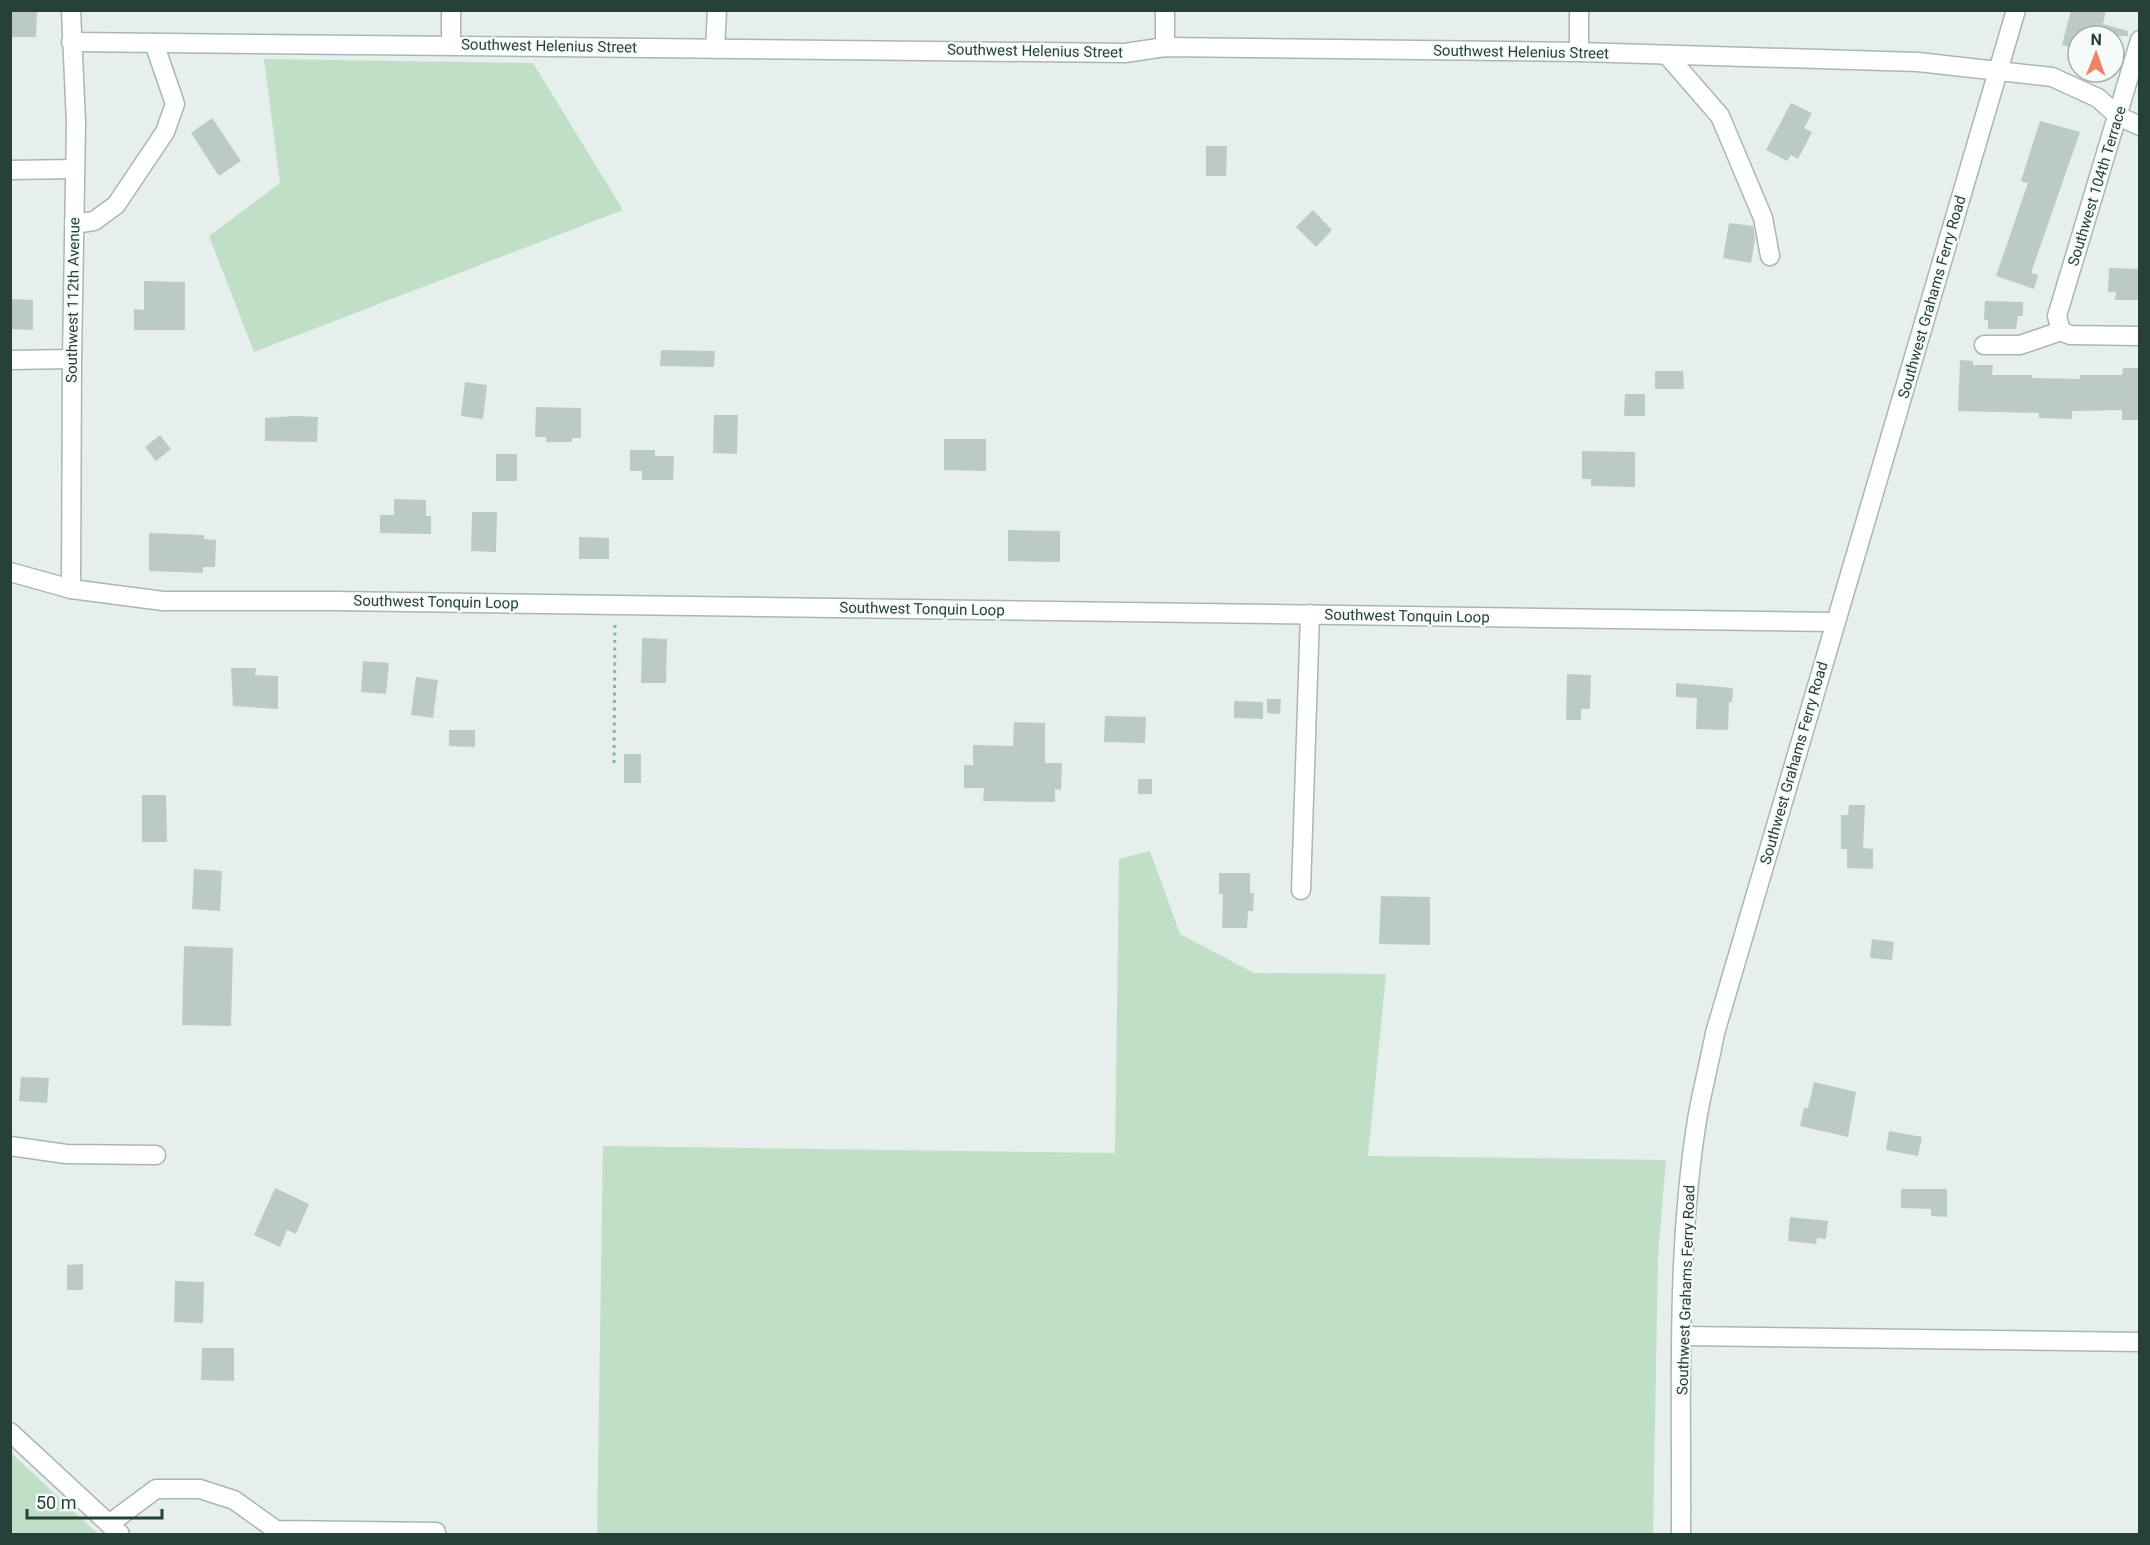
<svg xmlns="http://www.w3.org/2000/svg" width="2150" height="1545" font-family="Roboto,sans-serif">
  <style>
    .green { fill: #c0dfc7 }
    .building { fill: #bbcac4 }
    .lines { fill: none; stroke-linecap: round; stroke-linejoin: round }
    .minor-casing { stroke: #a8b7b2; stroke-width: 21 }
    .path { stroke: #87b2a3; stroke-width: 3; stroke-dasharray: 3 4.5; stroke-linecap: butt }
    .minor { stroke: #fff; stroke-width: 18 }
    .labels { text-anchor: middle; stroke-width: 4.5; stroke-linejoin: round; paint-order: stroke }
    .street-label { font-size: 15px; fill: #254139; stroke: #f7fbf9 }
  </style>
  <rect width="100%" height="100%" fill="#e6efeb"/>
  <g class="green">
    <path d="M264,59L533,63L623,210L254,352L209,236L280,183Z"/>
    <path d="M1150,851L1180,934L1254,973L1386,974L1368,1156L1666,1160L1658,1256L1653,1534H597L603,1146L1115,1153L1119,859Z"/>
    <path d="M10,1453H11L98,1534H11Z"/>
  </g>
  <g class="building">
    <path d="M10,10H37L36,37H10Z"/>
    <path d="M2071,10H2106L2103,24L2128,31V36H2078V49L2062,45Z"/>
    <path d="M1791,103L1812,113L1804,128L1812,132L1798,159L1791,155L1787,161L1766,150Z"/>
    <path d="M212,118L241,161L219,176L191,133Z"/>
    <path d="M2040,121L2080,132L2031,273L2038,275L2034,289L1996,276L2028,183L2021,181Z"/>
    <path d="M1206,146H1227L1226,176H1206Z"/>
    <path d="M1313,210L1332,230L1316,247L1296,227Z"/>
    <path d="M1729,223L1753,226L1755,239L1751,263L1723,258Z"/>
    <path d="M2109,268L2139,269V300H2115L2116,292H2108Z"/>
    <path d="M144,281L185,282V330H134V309L144,310Z"/>
    <path d="M10,299L33,300V330L10,329Z"/>
    <path d="M1985,301L2023,302V316H2018L2016,329H1988V320H1984Z"/>
    <path d="M661,350L715,351L714,367L660,366Z"/>
    <path d="M1960,360L1973,361V365H1993L1992,375H2032V378L2080,379V375H2122L2123,368H2139V420H2122V410L2072,411V419L2039,418V413L1958,411Z"/>
    <path d="M1655,371H1683L1684,389H1655Z"/>
    <path d="M465,382L487,385L483,419L461,416Z"/>
    <path d="M1625,394H1645V416H1624Z"/>
    <path d="M536,407L581,408V438H572V442H546V437H535Z"/>
    <path d="M714,415H738L737,454L713,453Z"/>
    <path d="M295,416L318,417L317,442L265,441V418Z"/>
    <path d="M160,435L171,449L156,461L145,447Z"/>
    <path d="M944,439H986V471L944,470Z"/>
    <path d="M630,450H655V456H674L673,480H642V471H630Z"/>
    <path d="M1582,451L1635,452V487L1591,486V479H1582Z"/>
    <rect x="496" y="454" width="21" height="27"/>
    <path d="M394,499L426,500V516H431V534L380,533V515H394Z"/>
    <path d="M472,512H497L496,552L471,551Z"/>
    <path d="M1008,530L1060,531V562L1008,561Z"/>
    <path d="M149,533L204,535V539L216,540L215,567H203V573L149,571Z"/>
    <path d="M579,537L609,538V559H579Z"/>
    <path d="M642,638L667,639L666,683H641Z"/>
    <path d="M363,661L389,663L386,694L361,692Z"/>
    <path d="M231,668H256L255,675L278,676V709L233,706Z"/>
    <path d="M1567,674L1591,675L1590,709H1581V720H1566Z"/>
    <path d="M416,677L438,680L433,718L411,715Z"/>
    <path d="M1676,683L1733,688L1732,702H1729L1728,730L1696,729L1697,698L1676,697Z"/>
    <path d="M1267,699H1281L1280,714L1267,713Z"/>
    <path d="M1234,701L1263,702V719L1234,718Z"/>
    <path d="M1105,716L1146,717L1145,743L1104,742Z"/>
    <path d="M1014,722L1045,723V763H1062L1061,790L1055,789V802L983,801L984,788H964V765H973V745L1013,746Z"/>
    <path d="M449,730H475V747L449,746Z"/>
    <rect x="624" y="754" width="17" height="29"/>
    <rect x="1138" y="779" width="14" height="15"/>
    <path d="M142,795H166L167,842H142Z"/>
    <path d="M1849,805H1865L1863,848L1873,849V869L1847,868V849H1841V815H1848Z"/>
    <path d="M194,869L222,871L220,911L192,909Z"/>
    <path d="M1219,873H1250V893H1254L1253,911H1248L1247,928H1222L1223,894H1219Z"/>
    <path d="M1381,896L1430,897V945L1379,944Z"/>
    <path d="M1872,939L1894,942L1892,960L1870,958Z"/>
    <path d="M184,946L233,948L231,1026L182,1025Z"/>
    <path d="M21,1077L49,1078L47,1103L19,1101Z"/>
    <path d="M1814,1082L1856,1092L1848,1137L1800,1126L1804,1108H1808Z"/>
    <path d="M1889,1131L1922,1137L1918,1156L1886,1150Z"/>
    <path d="M275,1188L309,1204L296,1234L287,1230L280,1247L254,1235Z"/>
    <path d="M1901,1189H1947V1217L1931,1216V1209L1901,1208Z"/>
    <path d="M1790,1217L1828,1221L1826,1239L1817,1238L1816,1244L1788,1241Z"/>
    <path d="M83,1264V1290H67V1265Z"/>
    <path d="M175,1281L204,1282L203,1323L174,1322Z"/>
    <path d="M202,1348H234V1381L201,1380Z"/>
  </g>
  <g class="lines">
    <defs>
      <g id="minor">
        <path d="M71,10L76,123L72,359L71,589"/>
        <path d="M71,42L1125,53L1165,47L1579,52L1918,62L2052,77L2098,98L2118,116L2140,126"/>
        <path d="M451,44V10"/>
        <path d="M1165,47V10"/>
        <path d="M715,49L717,10"/>
        <path d="M1579,52V10"/>
        <path d="M1667,55L1720,116L1763,218L1770,256"/>
        <path d="M10,170L75,169"/>
        <path d="M74,224L94,221L116,205L165,132L175,104L154,43"/>
        <path d="M2061,331L2057,316L2140,40"/>
        <path d="M2061,331L2070,335L2140,336"/>
        <path d="M1984,345H2020L2061,331"/>
        <path d="M10,360L72,359"/>
        <path d="M10,572L71,589L163,601H334L1836,622"/>
        <path d="M1301,890L1310,614"/>
        <path d="M10,1146L66,1154L156,1155"/>
        <path d="M1683,1336L2140,1342"/>
        <path d="M10,1432L120,1534"/>
        <path d="M109,1524L156,1489H200L234,1500L276,1530L436,1532"/>
        <path d="M1681,1534C1682,1395 1675,1252 1698,1114C1703,1087 1710,1060 1715,1033L2016,10"/>
      </g>
    </defs>
    <use href="#minor" class="minor-casing"/>
    <path class="path" d="M614,763L615,621"/>
    <use href="#minor" class="minor"/>
  </g>
  <g class="labels">
    <g class="street-label">
      <text transform="translate(549 46) rotate(1)" y="5">Southwest Helenius Street</text>
      <text transform="translate(1035 51) rotate(1)" y="5">Southwest Helenius Street</text>
      <text transform="translate(1521 52) rotate(1)" y="5">Southwest Helenius Street</text>
      <text transform="translate(2097 186) rotate(-73)" y="5">Southwest 104th Terrace</text>
      <text transform="translate(1932 297) rotate(-74)" y="5">Southwest Grahams Ferry Road</text>
      <text transform="translate(73 300) rotate(-89)" y="5">Southwest 112th Avenue</text>
      <text transform="translate(436 602) rotate(1)" y="5">Southwest Tonquin Loop</text>
      <text transform="translate(922 609) rotate(1)" y="5">Southwest Tonquin Loop</text>
      <text transform="translate(1407 616) rotate(1)" y="5">Southwest Tonquin Loop</text>
      <text transform="translate(1794 763) rotate(-74)" y="5">Southwest Grahams Ferry Road</text>
      <text transform="translate(1686 1290) rotate(-88)" y="5">Southwest Grahams Ferry Road</text>
    </g>
  </g>
  <rect width="2150" height="1545" fill="none" stroke="#254139" stroke-width="24"/>
  <g transform="translate(2096 54) rotate(1)"><circle r="28" fill="#f7fbf9" stroke="#a3b1ac" stroke-width="1.5"/>
  <path d="M0-4.5L10 22L0 15L-10 22Z" fill="#f18262"/>
  <text y="-9" font-size="16" font-weight="bold" text-anchor="middle" fill="#254139">N</text>
  </g>
  <path d="M27 1509v9h135v-9" fill="none" stroke="#254139" stroke-width="3"/>
  <text x="36" y="1509" font-size="18" fill="#254139" stroke="#f7fbf9" stroke-width="4.5" paint-order="stroke">50 m</text>
</svg>
